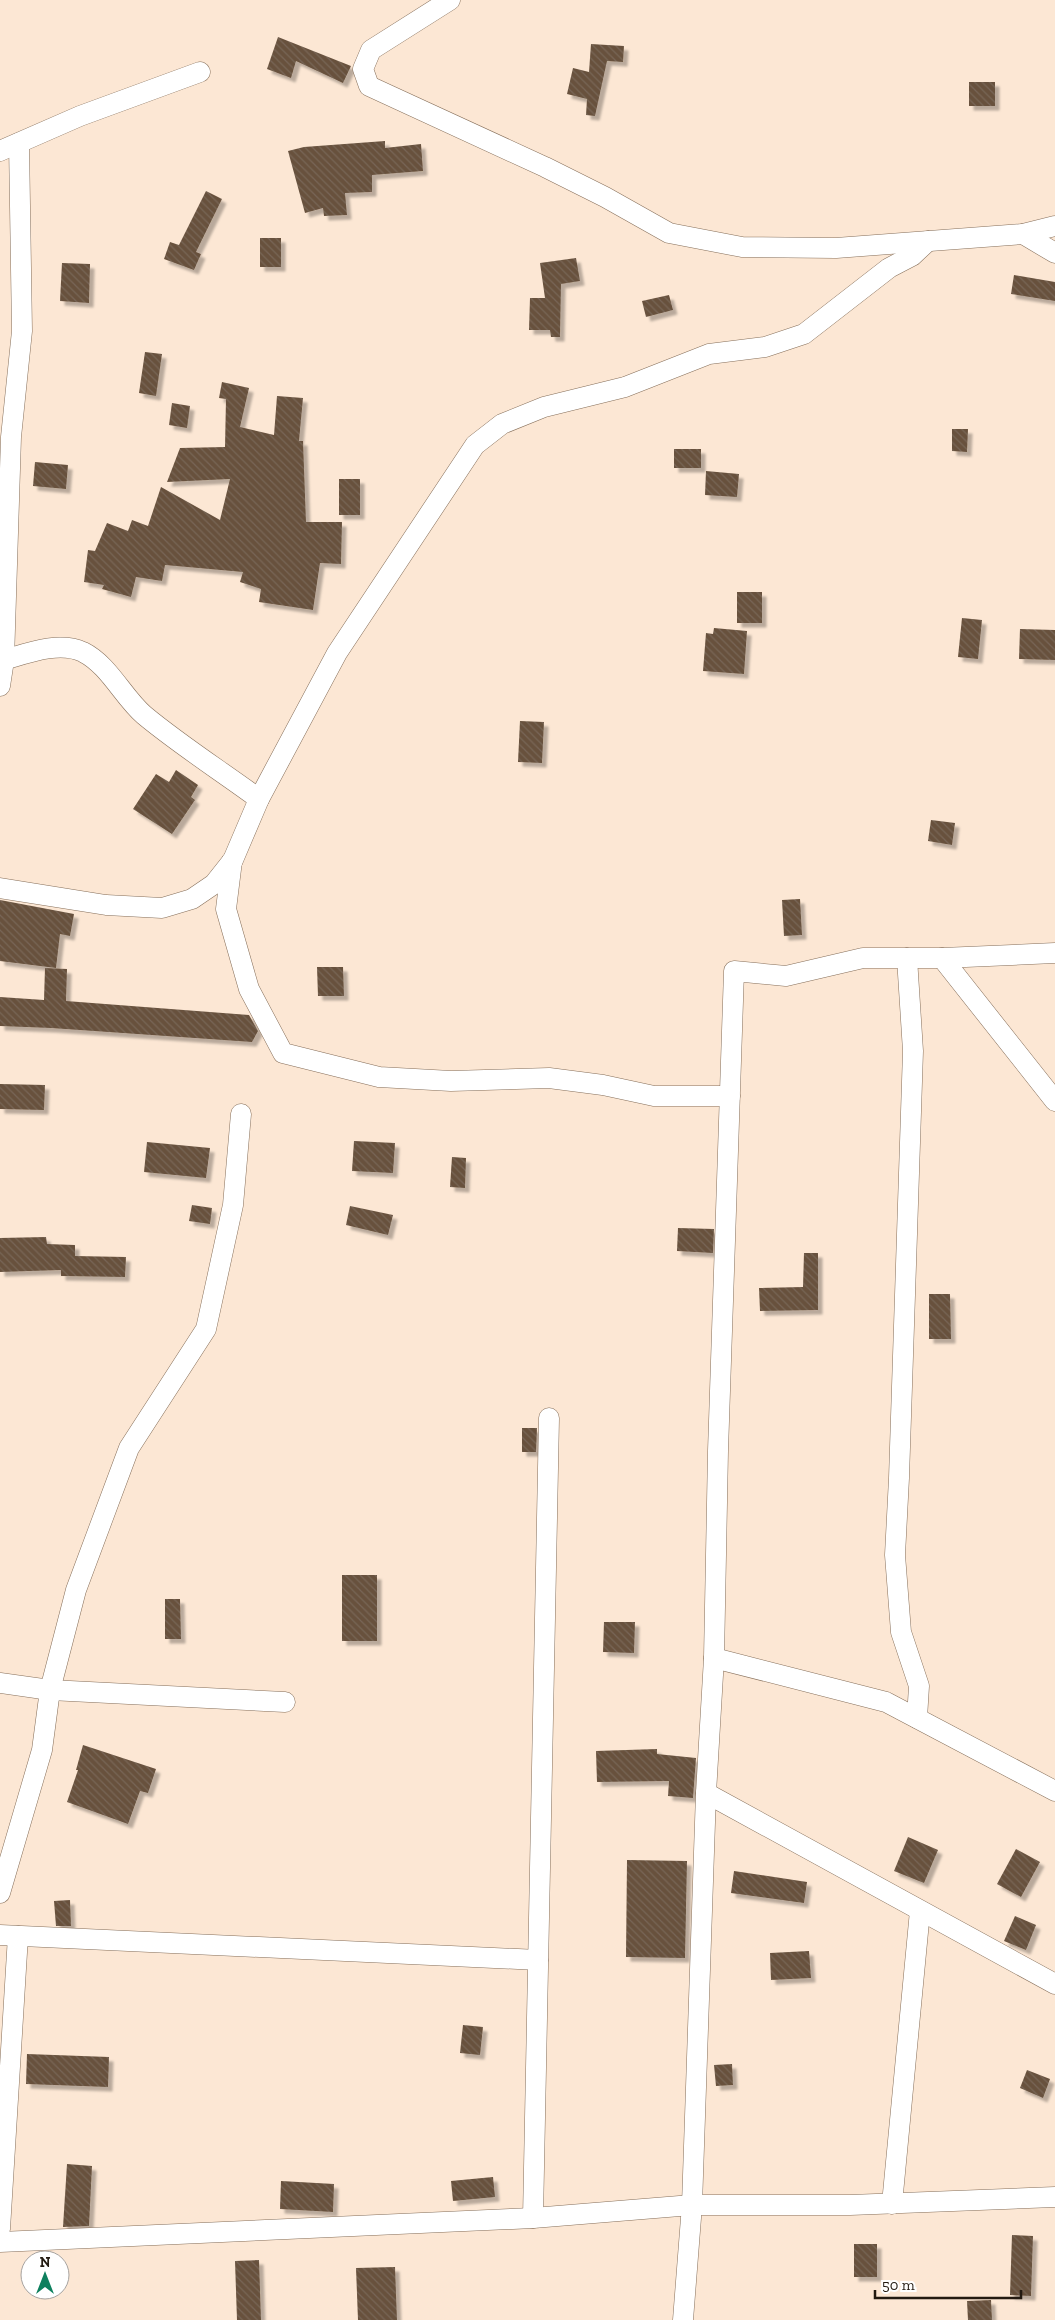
<svg xmlns="http://www.w3.org/2000/svg" width="1055" height="2320" font-family="'Zilla Slab',serif">
  <style>
    .building { fill: url(#building-back-hatch); filter: url(#shadow) }
    .lines { fill: none; stroke-linecap: round; stroke-linejoin: round }
    .street-casing { stroke: #866f5a; stroke-width: 21 }
    .street { stroke: #fff; stroke-width: 20 }
  </style>
  <defs>
    <pattern id="building-back-hatch" width="6" height="6" patternUnits="userSpaceOnUse" patternTransform="scale(1.25)"><rect width="6" height="6" fill="#67513d"/><path d="M-1 5l2 2M0 0l6 6M5-1l2 2" fill="none" stroke="#786656"/></pattern>
    <filter id="shadow"><feDropShadow dx="4.5" dy="4.5" stdDeviation="1" flood-color="#0004"/></filter>
  </defs>
  <rect width="100%" height="100%" fill="#fce7d4"/>
  <g class="building">
    <path d="M278,37L351,66L343,83L296,61L291,78L267,69Z"/>
    <path d="M591,44L624,46L623,62L607,61L595,116L586,115L587,99L567,94L573,68L589,72Z"/>
    <rect x="969" y="82" width="26" height="24"/>
    <path d="M385,141V148L421,144L423,171L372,175V192L345,193L347,215L324,216L323,208L305,213L288,151L304,147Z"/>
    <path d="M206,191L222,199L196,252L201,254L194,270L164,259L170,242L179,245Z"/>
    <rect x="260" y="238" width="21" height="29"/>
    <path d="M576,258L580,281L561,284L560,337H551L550,330H529L530,298H545L540,263Z"/>
    <path d="M62,263L90,264L89,303L60,301Z"/>
    <path d="M1014,275L1055,282V301L1011,294Z"/>
    <path d="M669,295L673,310L646,317L642,301Z"/>
    <path d="M145,352L162,354L156,396L139,393Z"/>
    <path d="M222,382L249,388L240,427L274,435L277,396L303,398L299,441H303L306,522H342L341,564L320,563L313,610L259,602L261,589L240,582L243,572L165,565L162,581L136,577L131,597L102,589L104,585L84,582L88,550L95,551L107,523L128,531L132,520L148,526L161,487L220,520L230,479L167,482L180,448L225,447L226,399L219,398Z"/>
    <path d="M172,403L190,406L187,428L169,425Z"/>
    <path d="M952,429H968L967,452L952,451Z"/>
    <rect x="674" y="449" width="27" height="19"/>
    <path d="M35,462L68,465L66,489L33,486Z"/>
    <path d="M706,471L739,474L737,497L705,495Z"/>
    <rect x="339" y="479" width="21" height="36"/>
    <rect x="737" y="592" width="25" height="31"/>
    <path d="M962,618L982,620L978,659L958,657Z"/>
    <path d="M714,628L747,631L744,674L703,671L706,633L713,634Z"/>
    <path d="M1020,629L1055,630V660L1019,659Z"/>
    <path d="M520,721L544,722L542,763L518,762Z"/>
    <path d="M176,770L198,785L191,797L195,800L172,834L133,809L156,774L169,782Z"/>
    <path d="M931,820L955,823L952,845L928,841Z"/>
    <path d="M800,899L802,935L784,936L782,900Z"/>
    <path d="M0,900L74,914L70,936L60,934L56,968L0,961Z"/>
    <path d="M317,967H343L344,996H318Z"/>
    <path d="M45,968L67,969L66,1001L249,1015L258,1031L252,1042L51,1028L0,1026V997L44,1000Z"/>
    <path d="M0,1084L45,1085L44,1110L0,1109Z"/>
    <path d="M354,1141L395,1143L393,1173L352,1171Z"/>
    <path d="M147,1142L210,1148L206,1178L144,1172Z"/>
    <path d="M452,1157L466,1158L465,1188L450,1187Z"/>
    <path d="M192,1205L212,1208L210,1224L189,1221Z"/>
    <path d="M350,1206L393,1215L388,1235L346,1225Z"/>
    <path d="M678,1228L714,1229L713,1253L677,1251Z"/>
    <path d="M46,1237L47,1244L75,1245V1256L126,1257L125,1277L61,1276V1270L0,1272V1238Z"/>
    <path d="M804,1253H818V1310L760,1311L759,1288L803,1287Z"/>
    <path d="M929,1294H950L951,1339H929Z"/>
    <path d="M522,1428H537L536,1452H522Z"/>
    <rect x="342" y="1575" width="35" height="66"/>
    <path d="M165,1599H180L181,1639H165Z"/>
    <path d="M604,1622H635L634,1653L603,1652Z"/>
    <path d="M83,1745L156,1769L148,1793L140,1791L128,1824L67,1802L78,1770H76Z"/>
    <path d="M657,1749V1754L696,1758L693,1798L668,1796L669,1781L597,1782L596,1751Z"/>
    <path d="M908,1837L938,1850L924,1883L894,1871Z"/>
    <path d="M1016,1849L1040,1862L1021,1897L997,1884Z"/>
    <path d="M627,1860L687,1861L685,1958L626,1957Z"/>
    <path d="M734,1871L807,1882L804,1903L731,1893Z"/>
    <path d="M70,1900L71,1926H56L54,1901Z"/>
    <path d="M1015,1916L1036,1925L1026,1950L1004,1941Z"/>
    <path d="M809,1951L811,1978L771,1980L770,1953Z"/>
    <path d="M463,2025L483,2027L480,2055L460,2053Z"/>
    <path d="M27,2054L109,2057L108,2087L26,2084Z"/>
    <path d="M732,2064L733,2085L716,2086L714,2065Z"/>
    <path d="M1027,2070L1050,2079L1043,2098L1020,2088Z"/>
    <path d="M67,2164L92,2166L89,2226L63,2227Z"/>
    <path d="M493,2177L495,2197L453,2201L451,2181Z"/>
    <path d="M281,2181L334,2184L333,2212L280,2209Z"/>
    <path d="M1012,2235L1033,2236L1031,2296L1010,2295Z"/>
    <rect x="854" y="2244" width="23" height="33"/>
    <path d="M259,2260L261,2320H237L235,2261Z"/>
    <path d="M395,2267L397,2320H358L356,2268Z"/>
    <path d="M991,2300L992,2320H968L967,2301Z"/>
  </g>
  <g class="lines">
    <defs>
      <g id="street">
        <path d="M450,0L371,50L363,69L369,86L545,167L605,197L669,233L742,247L836,248L1023,234L1055,226"/>
        <path d="M0,151L80,116L200,72"/>
        <path d="M1023,234L1055,253"/>
        <path d="M4,660C28,653 59,641 83,652C109,665 123,697 144,715C180,745 221,771 259,799"/>
        <path d="M0,686L4,660L11,437L22,331L19,143"/>
        <path d="M232,861L226,909L249,989L283,1053L379,1077L451,1081L549,1078L603,1085L654,1096H730"/>
        <path d="M0,888L106,905L162,908L192,899L214,884L233,860L259,799L337,653L475,445L502,424L544,407L625,387L709,354L765,347L804,334L889,268L912,256L928,241"/>
        <path d="M907,958L913,1051L899,1478L895,1555L901,1632L919,1686L917,1718"/>
        <path d="M942,958L1055,1101"/>
        <path d="M714,1658L886,1702L1055,1791"/>
        <path d="M0,1683L50,1690L285,1702"/>
        <path d="M706,1793L1055,1984"/>
        <path d="M0,1893L42,1750L50,1690L76,1590L129,1448L206,1329L233,1205L241,1114"/>
        <path d="M0,1935L538,1960"/>
        <path d="M892,2204L920,1911"/>
        <path d="M533,2218L549,1418"/>
        <path d="M0,2229L18,1936"/>
        <path d="M0,2242L533,2218L692,2205H850L1055,2197"/>
        <path d="M683,2320L692,2205L706,1793L714,1658L718,1451L734,971L786,976L863,958H942L1055,953"/>
      </g>
    </defs>
    <use href="#street" class="street-casing"/>
    <use href="#street" class="street"/>
  </g>
  <g transform="translate(45 2275)"><circle r="24" fill="#ffffff" stroke="#a7a3a0"/>
  <path d="M0-4L9 19L0 12L-9 19Z" fill="#0e805e"/>
  <text y="-8" font-size="14" font-weight="bold" text-anchor="middle" fill="#231a11">N</text>
  </g>
  <path d="M875 2290v8h146v-8" fill="none" stroke="#231a11" stroke-width="2.5"/>
  <text x="882" y="2290" font-size="15" fill="#231a11" stroke="#ffffff" stroke-width="4" paint-order="stroke">50 m</text>
</svg>
